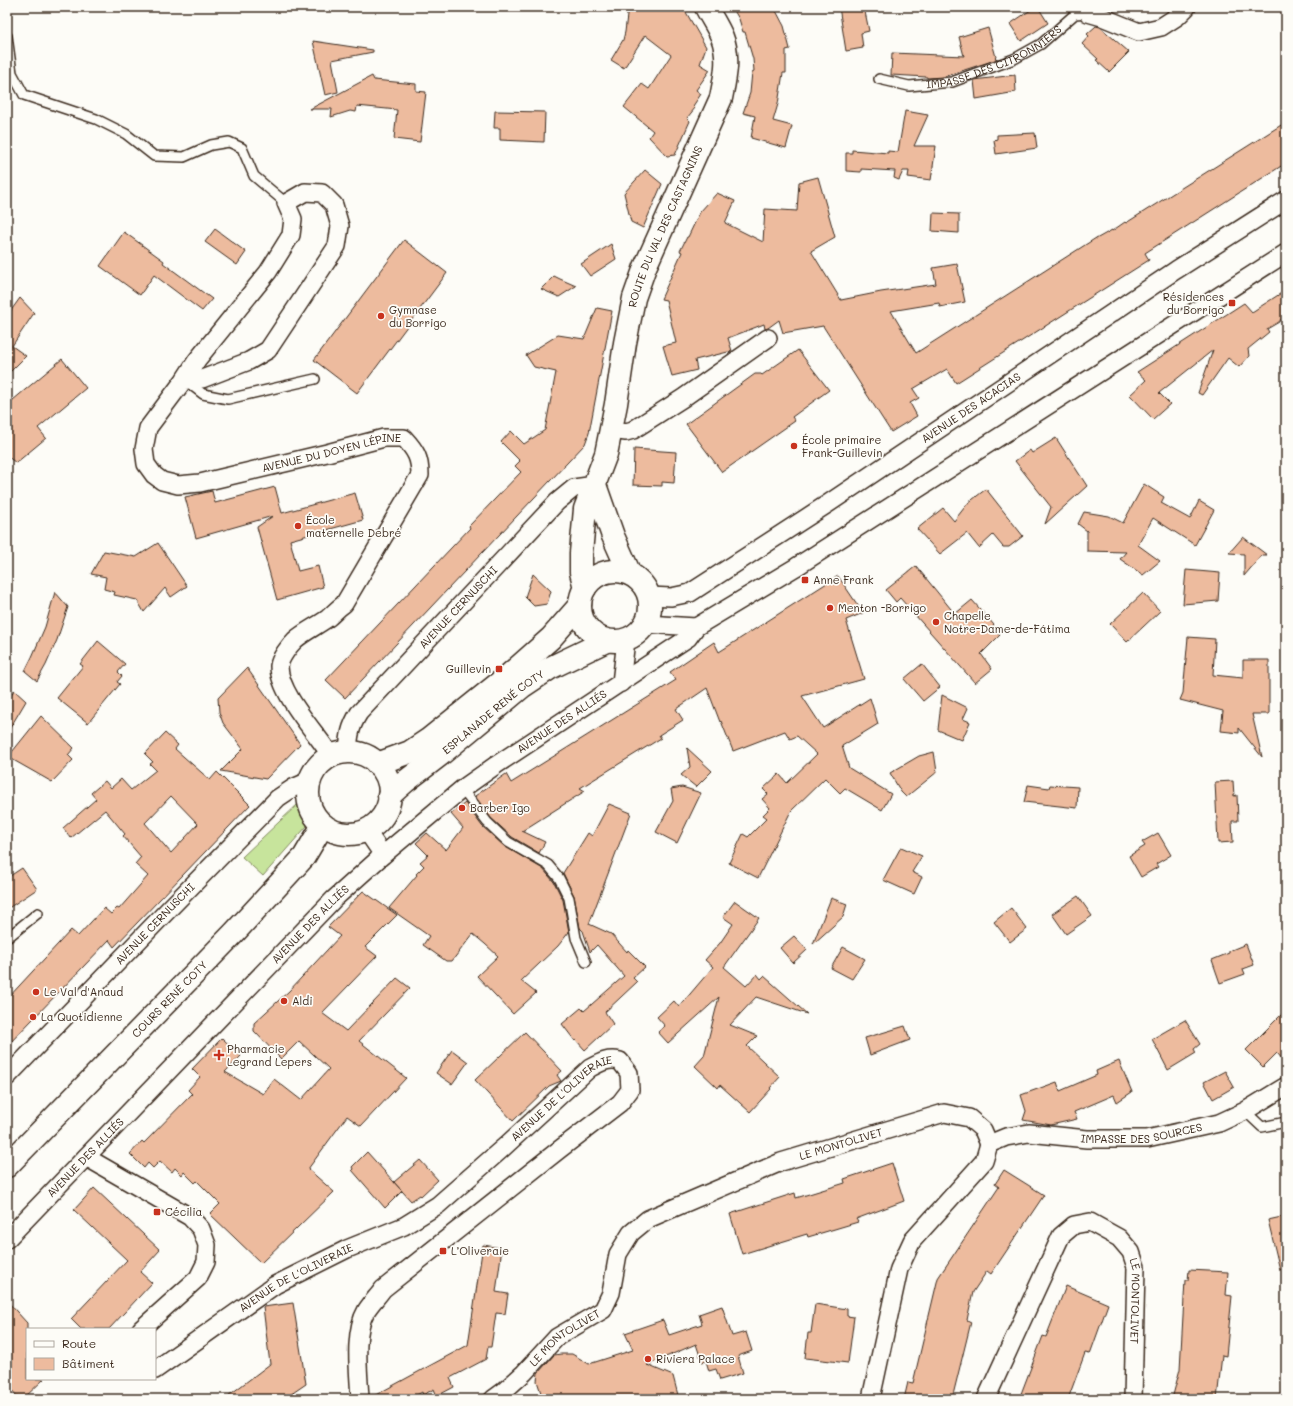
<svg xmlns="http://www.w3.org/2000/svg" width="1293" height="1406" font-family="Mali,sans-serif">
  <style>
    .green { fill: #c7e49c; stroke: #81875d }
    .building { fill: #edbb9e; stroke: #3b2a1e; fill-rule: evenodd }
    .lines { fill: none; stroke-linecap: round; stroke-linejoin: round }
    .lane-casing { stroke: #3b2a1e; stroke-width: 12 }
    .street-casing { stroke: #3b2a1e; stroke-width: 20 }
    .secondary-casing { stroke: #3b2a1e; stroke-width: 25 }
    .lane { stroke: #fdfcf7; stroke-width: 9 }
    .street { stroke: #fdfcf7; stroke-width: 17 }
    .secondary { stroke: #fdfcf7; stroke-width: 22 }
    .poi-dot { fill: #c8321e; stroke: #fdfcf7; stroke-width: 1.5 }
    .labels { text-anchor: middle; stroke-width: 3.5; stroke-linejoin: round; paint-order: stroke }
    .street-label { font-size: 11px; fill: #3b2a1e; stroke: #fdfcf7 }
    .poi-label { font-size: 11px; fill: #3b2a1e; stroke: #fdfcf7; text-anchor: start }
  </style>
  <rect width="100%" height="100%" fill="#fdfcf7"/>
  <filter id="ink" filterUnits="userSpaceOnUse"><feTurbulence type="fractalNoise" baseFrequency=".025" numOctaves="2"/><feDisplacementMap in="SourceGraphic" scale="8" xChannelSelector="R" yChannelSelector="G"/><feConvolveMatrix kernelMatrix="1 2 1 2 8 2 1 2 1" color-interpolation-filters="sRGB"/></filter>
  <g filter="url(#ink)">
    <path class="green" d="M298,804L307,826L263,876L242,857Z"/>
    <g class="building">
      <path d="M628,7H683L706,47L700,64L710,70L696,90L701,94L693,106L695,108L687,118L690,121L675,155L667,156L649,137L653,131L624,107L642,84L649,89L671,55L645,35L624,68L611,60L623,40L625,32Z"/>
      <path d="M732,7H774L784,26L790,49L786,50V73H783L778,104L773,121L792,126L786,148L751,138L755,116L743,113L750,93L752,72L754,71L753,59L745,32H743L739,19Z"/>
      <path d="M839,7H864L869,31L861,33L863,48L846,51Z"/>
      <path d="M1035,7H1038L1048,23L1021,41L1010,24Z"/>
      <path d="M1096,26L1100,27L1129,52L1109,72L1096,60L1098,59L1082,44L1089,36L1087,34Z"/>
      <path d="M988,28L996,57L995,58L998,59L943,77L927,78V77L891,75L892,53L964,56L959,37Z"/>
      <path d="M313,41L373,50V52L332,60L338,92L325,95Z"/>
      <path d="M1015,75L1016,92L976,99L974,80Z"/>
      <path d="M372,76L374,80L416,84V91L426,92L420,142L394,139L397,110L357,106L356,112L350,111L331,117L332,109H310Z"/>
      <path d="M495,111L545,112L544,142L500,140V128H494Z"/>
      <path d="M905,111L928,115L914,146H936L931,180L908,177L909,171H903L899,180L894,178L895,171L861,169V172L846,171V153H852V150L888,153V151L898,152Z"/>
      <path d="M1286,122V163L1145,253L1149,260L956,383L947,369L913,389L919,398L910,403L917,416L891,432L823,326L783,333L779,320L768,328L765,329L764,324L728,338L732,351L695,360L697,370L672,376L663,346L676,343L666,300L661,299L682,252L680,251L687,237H688L700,212L717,193L735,201L725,223L763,242L765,209L797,211L799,182L818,177L835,237L811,251L841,300L881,292L936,284L933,268L957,264L965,302L940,307L939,303L891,311L916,353L1096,238V239L1112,230V231L1125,222L1126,223Z"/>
      <path d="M1035,133L1037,148L996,154L994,140L997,139V135Z"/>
      <path d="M645,170L662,184L643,228L631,222L624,193Z"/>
      <path d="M933,213L959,214V233L932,231Z"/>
      <path d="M215,229L246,252L237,265L205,242Z"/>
      <path d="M124,232L164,261L163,263L212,299L202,311L154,275L140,295L100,266Z"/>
      <path d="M404,240L447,273L357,393L314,360Z"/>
      <path d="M611,244L616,259L590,276L581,264Z"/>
      <path d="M554,276L560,279L576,286L559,297L541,289Z"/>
      <path d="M1286,290V313L1279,322L1267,329L1269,332L1248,349L1249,356L1239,367L1228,358L1202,395L1198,393L1213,350L1159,393L1170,404L1153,419L1130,395L1146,380L1137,372L1244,303L1252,312Z"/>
      <path d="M20,298L34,313L12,346L26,356L7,375V316Z"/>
      <path d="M597,308L612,311L589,433L585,444L345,698L326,680L470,528L469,526L521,472L515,466L520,461L501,442L511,431L524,444L545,430L556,372L534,367L526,355L558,335L584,339Z"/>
      <path d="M798,350L829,390L792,417L795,421L722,472L686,424L755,374H761L762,375Z"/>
      <path d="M62,359L86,388L38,428L46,438L16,463L7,456V405Z"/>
      <path d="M1056,438L1087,486L1045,524L1051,507L1015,461L1030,450L1032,453Z"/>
      <path d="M634,449L676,452L674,483L662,482V486L633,485Z"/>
      <path d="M1144,484L1164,497L1161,503L1190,519L1199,501L1214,510L1195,545L1153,518L1138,545L1160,561L1143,575L1120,559L1126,552L1087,551V531L1078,524L1084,512L1109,516L1123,523Z"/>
      <path d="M275,487L282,513L355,493L363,520L290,540L298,571L318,566L323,587L277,600L257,527L273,516L196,538L185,497L212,491L215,503Z"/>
      <path d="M986,489L1023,536L1009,547H1003L993,535L979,548L967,533L940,554L917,529L943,508L954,521L968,503Z"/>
      <path d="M1243,537L1267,555H1262L1244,576V554L1229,553Z"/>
      <path d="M158,543L187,586L171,597L165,588L144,612L137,600L114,595L115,592L104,589L106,577L91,574L104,551L136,557Z"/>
      <path d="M916,566L955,614L972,600L994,625L993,626L1000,635L981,654L992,669L975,683L900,598L896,602L886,590Z"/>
      <path d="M1186,570L1220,573L1218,601L1183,604Z"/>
      <path d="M533,574L551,591L547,604L534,606L525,597Z"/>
      <path d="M838,576L863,613L846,620L864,679L802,696L823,728L870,698L878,724L842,746L849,768L891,794L882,810L845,788L840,793L825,778L791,811L758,878L729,863L743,834L748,837L767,818L763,815L770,808L762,799L768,794L763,789L779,774L787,783L817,754L797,736L790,739L785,731L733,751L721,721L720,722L707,688L676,709L683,720L659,735L661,738L580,788L585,791L522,831L545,842L539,853L512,837L491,818L475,796L506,774L511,783L676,680L670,672L714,642L719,652Z"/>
      <path d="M55,592L68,607L57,640L46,665L37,681L25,671L32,657L45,627Z"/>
      <path d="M1143,593L1160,611L1127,642L1110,624Z"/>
      <path d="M1188,637L1215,639L1213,675L1243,678V660H1269V714H1252L1262,757L1239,728V733L1221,731L1223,711L1180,700L1183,693Z"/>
      <path d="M98,641L125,664L118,672L122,676L117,682L120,684L88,723L57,698L83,666L80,664Z"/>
      <path d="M922,664L940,687L923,701L904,679Z"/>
      <path d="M247,668L300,744L266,779L221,771L243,749L223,723L219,712L218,698Z"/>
      <path d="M14,690L26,701L7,733V703Z"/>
      <path d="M942,695L968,708L963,719L970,722L962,740L938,730Z"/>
      <path d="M41,716L74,748L68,755L73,760L52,782L8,757Z"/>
      <path d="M165,733L178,745L175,749L210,780L217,772L250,805L114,947L109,940L7,1046V999L71,930L78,936L104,908L111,914L117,908L119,909L148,876L135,864L141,857L123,836L125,834L105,810L71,838L63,828L96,799L91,793L105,781L111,788L121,779L131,790L156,770L150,764L153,762L145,754ZM171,796L198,824L171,853L145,823Z"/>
      <path d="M687,748L712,771L696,787L681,775L690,767Z"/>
      <path d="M934,752L937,772L906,797L901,792L890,773L919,756Z"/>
      <path d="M1233,781L1234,796L1237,795L1238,821H1232L1233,842L1218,843L1215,782Z"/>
      <path d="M1028,785L1049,788L1050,785L1078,787L1077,808L1024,802Z"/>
      <path d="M682,787L701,793L677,843L656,832L673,801L671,789Z"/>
      <path d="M465,803L482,826L504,846L543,869L554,882L563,900L569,932L558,946L521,981L536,993L513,1014L477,976L498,956L485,944L473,934L452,961H446L423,945L429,936L389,908L417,875L416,874L424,866L420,862L428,855L416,843L427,833L446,850L463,828L451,814Z"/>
      <path d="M609,804L631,813L589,924L611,934L627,952L628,950L645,967L633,978L637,982L605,1012L613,1024L585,1050L576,1040L575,1041L562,1024L581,1008L584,1011L624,976L597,945L590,952L583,931L580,928L574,896L563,873L588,833L592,836Z"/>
      <path d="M1158,833L1171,855L1156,864L1158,867L1141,877L1129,856L1145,846L1142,842Z"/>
      <path d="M901,847L922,856L912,872L922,877L914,894L883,880Z"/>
      <path d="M22,868L37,889L7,909V878Z"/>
      <path d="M363,891L397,915L365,947L377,956L322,1013L346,1031L397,978L410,988L359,1041L406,1078L361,1126L347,1116L308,1169L334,1192L261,1263L210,1214L220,1204L197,1181L195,1183L184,1172L182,1175L175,1168L172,1172L160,1161L153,1168L148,1163L144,1168L130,1154L142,1141L144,1143L192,1094L188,1090L200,1077L192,1069L222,1038L241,1056L225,1072L263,1094L274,1079L301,1100L329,1069L299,1041L281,1059L254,1031V1023L289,991L340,936L328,927Z"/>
      <path d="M1078,896L1092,916L1066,934L1052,914Z"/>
      <path d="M831,898L847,904L843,917L813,944Z"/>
      <path d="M735,901L759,918L724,967L746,986L757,974L761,979L764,976L807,1014L756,997L730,1025L757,1036L747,1046L780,1077L770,1088L771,1089L750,1112L720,1085L718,1088L695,1066L704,1056L719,997L668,1043L658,1032L665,1026L657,1017L674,1001L679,1007L713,967L705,960L720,943L733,924L723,917Z"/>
      <path d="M1011,908L1027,929L1010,942L994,922Z"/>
      <path d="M794,936L807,950L793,963L780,948Z"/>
      <path d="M1246,944L1254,965L1243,969L1245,974L1220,983L1212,960L1229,953V951Z"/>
      <path d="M843,947L865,959L852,979L831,968Z"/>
      <path d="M1286,1010V1063L1277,1053L1263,1067L1246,1050Z"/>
      <path d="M1185,1020L1200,1044L1194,1049L1196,1053L1168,1070L1152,1039Z"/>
      <path d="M905,1026L910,1040L870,1055L865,1038Z"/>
      <path d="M525,1032L562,1071L557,1075L561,1081L549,1086L513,1121L475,1080Z"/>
      <path d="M452,1050L468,1062L452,1084L436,1073Z"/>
      <path d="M1119,1061L1132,1092L1117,1102L1114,1095L1074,1112L1077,1119L1051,1125L1023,1120L1026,1111L1021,1095L1057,1082L1060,1091L1097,1075L1096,1071Z"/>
      <path d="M1225,1071L1234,1087L1213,1099L1204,1082Z"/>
      <path d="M367,1152L402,1191L385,1208L352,1170L353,1169L352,1167Z"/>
      <path d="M420,1160L438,1180L421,1196L420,1195L411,1201L394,1182Z"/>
      <path d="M892,1163L904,1201L856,1219L858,1222L808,1237L807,1234L742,1254L730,1214L795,1193L796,1198L845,1183L844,1179Z"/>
      <path d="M1004,1170L1044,1195L991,1274L987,1271L973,1292L967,1320L971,1322L952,1399H904L908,1382L913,1383L938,1278L999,1187L995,1184Z"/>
      <path d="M94,1188L160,1250L140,1272L152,1283L109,1329H81L71,1319L127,1260L74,1210Z"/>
      <path d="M1286,1216V1269L1280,1270L1268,1220Z"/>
      <path d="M483,1245L502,1248L496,1292L508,1294L505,1314L496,1313L491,1347H488L486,1359L450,1378L454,1387L437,1396L434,1389L423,1395L422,1392L410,1399H370V1398L468,1345Z"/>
      <path d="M1189,1270L1228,1272L1226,1295L1232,1296L1226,1356L1222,1355L1217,1399H1172L1180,1369L1185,1280H1188Z"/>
      <path d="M1066,1286L1108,1304L1090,1354L1085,1353L1068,1399H1019L1043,1336L1046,1337Z"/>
      <path d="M7,1301L27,1323V1379H44L23,1399H20L7,1385Z"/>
      <path d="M293,1303L306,1384L284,1399H224L270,1364L263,1307Z"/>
      <path d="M815,1304L847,1309V1316L854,1317L848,1363L805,1358L808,1333H811Z"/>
      <path d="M722,1306L732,1336L746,1332L752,1351L738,1356L743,1373L720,1380L716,1369L709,1371L706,1361L702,1362L696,1344L647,1365L673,1376L679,1399H543L537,1381L538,1373L554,1355L561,1354H572L589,1364L633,1350L625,1333L663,1320L669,1335L702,1324L699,1314Z"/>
    </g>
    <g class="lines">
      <defs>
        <g id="lane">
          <path d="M7,36L12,73L24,95L96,119L126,134L154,156L184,157L211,145L229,142L242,148L254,176L286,203"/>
          <path id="s1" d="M879,79L909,86L952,82L1014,59L1041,44L1075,14L1088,13"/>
          <path d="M186,381L203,394L228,399L315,379"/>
          <path d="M462,789L487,822L508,842L548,865L559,878L569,898L576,938L586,962"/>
          <path d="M7,938L38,913"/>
          <path d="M1245,1111L1262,1127L1286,1122"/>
        </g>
        <g id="street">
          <path d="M1088,13L1102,17L1139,32L1161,27L1178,16L1187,7"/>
          <path id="s2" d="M184,380L202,379L249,361L268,350L337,246L340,226L334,205L322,193L305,192L286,203L293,219L291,235L268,272L197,360L184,380L148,428L144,449L146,464L154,475L162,481L178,485L200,483L327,453L384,438H404C416,451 420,458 420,475L344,604C338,608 333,614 328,618C317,626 304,632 295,640C289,646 280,658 279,666C279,694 316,732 331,756"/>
          <path d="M611,430L626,432L633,430L683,398L768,338"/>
          <path id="s3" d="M649,596L671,597L690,593L829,503L1176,270L1286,200"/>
          <path d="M646,624L696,627"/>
          <path d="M621,683L626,640"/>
          <path id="s4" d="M348,752C349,736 350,727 359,713L557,502L574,488L595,485"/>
          <path d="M366,830L383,855"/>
          <path id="s5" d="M7,1077L171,907L278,798L293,788L309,781"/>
          <path id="s6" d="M989,1144L1006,1137L1029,1133L1087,1139H1147L1219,1123L1245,1111L1286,1086"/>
          <path d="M86,1157L190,1217L201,1229L207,1245L206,1262L198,1278L141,1329"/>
          <path id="s7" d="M7,1239L334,899L383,855L462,789L496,765L688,638L696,627L796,567L1286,253"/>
          <path id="s8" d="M155,1370L275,1285L347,1249L404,1226L438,1205L503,1148L590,1068C601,1062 608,1058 620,1061L629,1073L630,1090L620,1103L560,1149L383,1289C378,1296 371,1303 366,1311C353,1333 359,1374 360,1399"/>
          <path id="s9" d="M493,1399L504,1391L524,1373L557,1337L603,1310L611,1293L618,1254L631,1233L648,1219L781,1162L944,1113L969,1118L983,1130L989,1144L984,1161L912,1241L899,1269L872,1394V1399"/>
          <path id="s10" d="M986,1399L1061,1236L1074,1225L1090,1222L1119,1238L1131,1252L1136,1267L1133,1399"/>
        </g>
        <g id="secondary">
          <path d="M595,485L613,536L630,574"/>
          <circle cx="615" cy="606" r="35"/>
          <path id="s11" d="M585,588L581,572V553L585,509L606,454L616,404L625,343L634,298L645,267L721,98C725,78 730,57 722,37C718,27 711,17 706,7"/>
          <circle cx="349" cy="793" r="41"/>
          <path d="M377,764L410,752L428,740L509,675L551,638L580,605"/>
          <path id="s12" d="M389,796L406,781L440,755L523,686L550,668L606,641"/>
          <path id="s13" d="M7,1166L234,933L304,857L323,825"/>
        </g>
      </defs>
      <use href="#lane" class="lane-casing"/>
      <use href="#street" class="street-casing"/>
      <use href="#secondary" class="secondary-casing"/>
      <use href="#lane" class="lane"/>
      <use href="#street" class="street"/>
      <use href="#secondary" class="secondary"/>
    </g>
  </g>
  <g class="poi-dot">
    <rect x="1228" y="299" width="8" height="8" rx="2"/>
    <circle cx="381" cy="316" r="4"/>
    <circle cx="794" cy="446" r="4"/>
    <circle cx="298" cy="526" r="4"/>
    <rect x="801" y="576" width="8" height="8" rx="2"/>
    <circle cx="830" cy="608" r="4"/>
    <circle cx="936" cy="622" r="4"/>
    <rect x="495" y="665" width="8" height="8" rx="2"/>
    <circle cx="462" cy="808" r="4"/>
    <circle cx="36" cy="992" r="4"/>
    <circle cx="284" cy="1001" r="4"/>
    <circle cx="33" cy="1017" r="4"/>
    <path d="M217 1049h4v4h4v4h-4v4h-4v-4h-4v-4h4z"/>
    <rect x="153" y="1208" width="8" height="8" rx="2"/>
    <rect x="439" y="1247" width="8" height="8" rx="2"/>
    <circle cx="648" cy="1359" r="4"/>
  </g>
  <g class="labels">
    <g class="street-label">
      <text dy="4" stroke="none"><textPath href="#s1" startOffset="122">IMPASSE DES CITRONNIERS</textPath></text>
      <text dy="4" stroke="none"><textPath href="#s11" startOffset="375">ROUTE DU VAL DES CASTAGNINS</textPath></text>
      <text dy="4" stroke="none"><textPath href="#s3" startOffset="378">AVENUE DES ACACIAS</textPath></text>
      <text dy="4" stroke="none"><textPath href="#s2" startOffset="821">AVENUE DU DOYEN LÉPINE</textPath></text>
      <text dy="4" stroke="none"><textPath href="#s4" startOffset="186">AVENUE CERNUSCHI</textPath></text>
      <text dy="4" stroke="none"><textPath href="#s12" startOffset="134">ESPLANADE RENÉ COTY</textPath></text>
      <text dy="4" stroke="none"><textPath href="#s7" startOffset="761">AVENUE DES ALLIÉS</textPath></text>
      <text dy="4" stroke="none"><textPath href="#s5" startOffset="213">AVENUE CERNUSCHI</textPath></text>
      <text dy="4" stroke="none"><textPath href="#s7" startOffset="437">AVENUE DES ALLIÉS</textPath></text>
      <text dy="4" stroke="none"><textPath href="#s13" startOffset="233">COURS RENÉ COTY</textPath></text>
      <text dy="4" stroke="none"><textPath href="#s8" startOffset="493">AVENUE DE L'OLIVERAIE</textPath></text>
      <text dy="4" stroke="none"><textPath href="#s6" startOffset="155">IMPASSE DES SOURCES</textPath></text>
      <text dy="4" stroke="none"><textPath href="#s9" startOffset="455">LE MONTOLIVET</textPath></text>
      <text dy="4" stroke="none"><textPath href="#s7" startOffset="113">AVENUE DES ALLIÉS</textPath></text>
      <text dy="4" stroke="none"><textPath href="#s8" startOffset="169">AVENUE DE L'OLIVERAIE</textPath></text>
      <text dy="4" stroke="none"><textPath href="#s10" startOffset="314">LE MONTOLIVET</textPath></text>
      <text dy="4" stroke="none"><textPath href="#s9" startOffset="95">LE MONTOLIVET</textPath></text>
    </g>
    <g class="poi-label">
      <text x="1224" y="301" text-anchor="end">Résidences<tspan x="1224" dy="13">du Borrigo</tspan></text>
      <text x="389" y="314">Gymnase<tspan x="389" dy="13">du Borrigo</tspan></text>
      <text x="802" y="444">École primaire<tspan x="802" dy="13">Frank-Guillevin</tspan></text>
      <text x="306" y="524">École<tspan x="306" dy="13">maternelle Debré</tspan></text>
      <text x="813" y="584">Anne Frank</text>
      <text x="838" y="612">Menton -Borrigo</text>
      <text x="944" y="620">Chapelle<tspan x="944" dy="13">Notre-Dame-de-Fátima</tspan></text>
      <text x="491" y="673" text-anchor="end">Guillevin</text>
      <text x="470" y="812">Barber Igo</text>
      <text x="44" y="996">Le Val d'Anaud</text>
      <text x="292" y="1005">Aldi</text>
      <text x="41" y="1021">La Quotidienne</text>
      <text x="227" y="1053">Pharmacie<tspan x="227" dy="13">Legrand Lepers</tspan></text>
      <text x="165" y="1216">Cécilia</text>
      <text x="451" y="1255">L’Oliveraie</text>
      <text x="656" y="1363">Riviera Palace</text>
    </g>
  </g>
  <rect width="1293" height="1406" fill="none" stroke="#fdfcf7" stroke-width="24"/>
  <rect x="12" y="12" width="1269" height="1382" fill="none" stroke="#3b2a1e" stroke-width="1.5" filter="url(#ink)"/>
  <rect x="26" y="1328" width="130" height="52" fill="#fdfcf7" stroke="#afa8a0"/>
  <rect x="34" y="1341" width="20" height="6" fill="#fdfcf7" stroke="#afa8a0"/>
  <text x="62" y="1348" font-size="12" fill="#3b2a1e">Route</text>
  <rect x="34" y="1358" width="20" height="12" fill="#edbb9e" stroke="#afa8a0"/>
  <text x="62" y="1368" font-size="12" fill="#3b2a1e">Bâtiment</text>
</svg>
